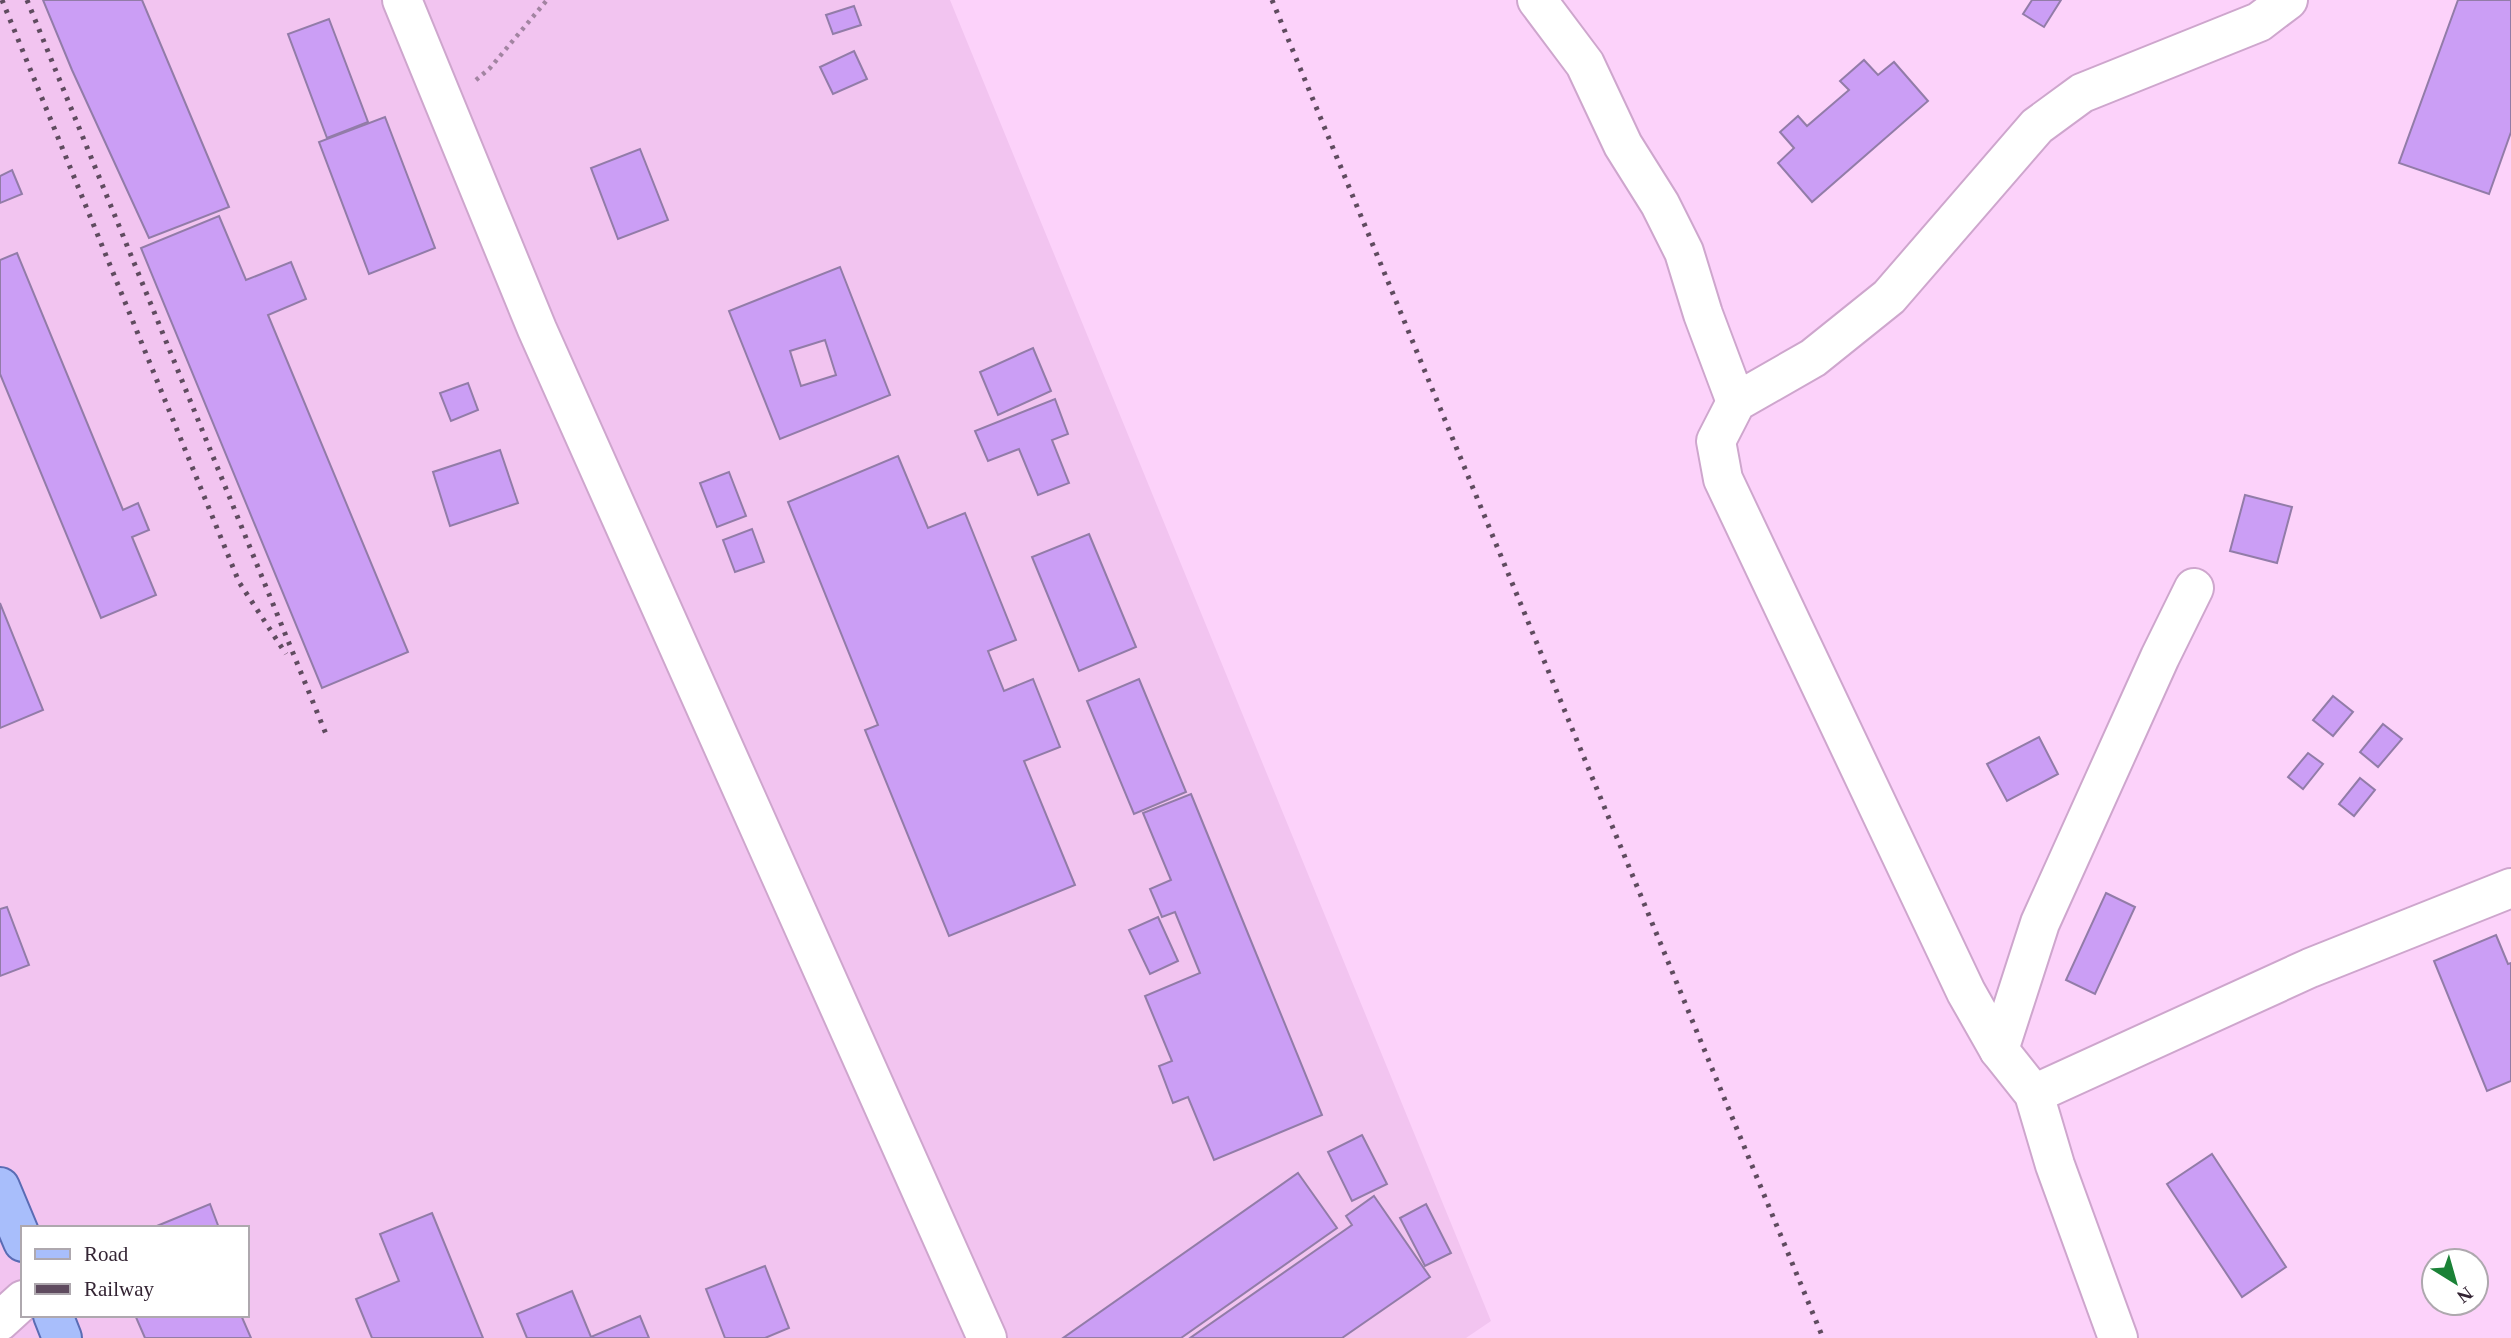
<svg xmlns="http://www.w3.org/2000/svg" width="2511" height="1338" font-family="'Times New Roman',serif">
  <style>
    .built { fill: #f2c4f0; fill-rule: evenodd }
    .building { fill: #cb9ef5; stroke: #927ca8; stroke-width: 2; fill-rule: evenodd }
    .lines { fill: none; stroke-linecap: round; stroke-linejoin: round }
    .minor-casing { stroke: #cea6cd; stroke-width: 42 }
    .major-casing { stroke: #5a6cb4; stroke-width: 42 }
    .path { stroke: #a284a1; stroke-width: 4.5; stroke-dasharray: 3.5 5; stroke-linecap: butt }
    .minor { stroke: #fff; stroke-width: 38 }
    .major { stroke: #a8befb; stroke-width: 38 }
    .rail { stroke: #5f4b5f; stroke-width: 5; stroke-dasharray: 3.5 7; stroke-linecap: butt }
  </style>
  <rect width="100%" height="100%" fill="#fcd2fa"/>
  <path class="built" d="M0,0H950L1491,1321L1466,1338H0ZM23,1228H247V1315H23Z"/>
  <g class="building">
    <path d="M43,0H142L229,207L149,238L72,70Z"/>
    <path d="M2032,0H2061L2044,27L2023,14Z"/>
    <path d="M2458,0H2511V132L2489,194L2399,163Z"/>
    <path d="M854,6L861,25L833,34L826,15Z"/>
    <path d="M329,19L368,122L327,138L288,34Z"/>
    <path d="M854,51L867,79L833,94L820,67Z"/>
    <path d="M1864,60L1878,75L1894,62L1928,101L1812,202L1778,163L1794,148L1780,132L1798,116L1807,126L1849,90L1840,81Z"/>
    <path d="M385,117L435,248L369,274L319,142Z"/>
    <path d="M640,149L668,220L618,239L591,168Z"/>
    <path d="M12,170L22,194L0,203V176Z"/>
    <path d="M219,216L246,280L291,262L306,299L268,315L408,652L322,688L141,248Z"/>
    <path d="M17,253L123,510L138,503L149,530L132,537L156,595L101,618L0,374V260Z"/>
    <path d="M840,267L890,395L780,439L729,311ZM825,340L836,375L801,386L790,351Z"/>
    <path d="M1033,348L1051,391L998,415L980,372Z"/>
    <path d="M468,383L478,410L451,421L440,393Z"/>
    <path d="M1055,399L1068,434L1052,440L1069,483L1038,495L1019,449L988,461L975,431Z"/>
    <path d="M500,450L518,503L450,526L433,472Z"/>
    <path d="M898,456L928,528L965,513L1016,640L988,651L1004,691L1033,679L1060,747L1024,761L1075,885L949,936L865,730L878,725L788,502Z"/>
    <path d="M729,472L746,516L717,527L700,483Z"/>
    <path d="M2245,495L2292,507L2277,563L2230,551Z"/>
    <path d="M752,529L764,562L735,572L723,540Z"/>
    <path d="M1089,534L1136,647L1079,671L1032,557Z"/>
    <path d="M0,603L43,710L0,728Z"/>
    <path d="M1139,679L1186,792L1134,814L1087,701Z"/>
    <path d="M2333,696L2353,712L2333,736L2313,720Z"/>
    <path d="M2383,724L2402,739L2378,767L2360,752Z"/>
    <path d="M2039,737L2058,774L2007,801L1987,764Z"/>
    <path d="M2308,753L2323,764L2303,789L2288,777Z"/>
    <path d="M2360,778L2375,790L2354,816L2339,804Z"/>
    <path d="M1191,794L1322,1115L1214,1160L1188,1097L1173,1103L1159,1066L1172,1061L1145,996L1200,973L1175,912L1162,917L1150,889L1171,880L1143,813Z"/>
    <path d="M2106,893L2135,907L2095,994L2066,980Z"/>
    <path d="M7,907L29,965L0,976V909Z"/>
    <path d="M1158,917L1178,961L1150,974L1129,930Z"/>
    <path d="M2496,935L2508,964L2511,963V1081L2487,1091L2434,961Z"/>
    <path d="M1362,1135L1387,1184L1352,1201L1328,1152Z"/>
    <path d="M2212,1154L2286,1267L2242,1297L2167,1184Z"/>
    <path d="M1298,1173L1337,1228L1181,1338H1063Z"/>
    <path d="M1374,1196L1430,1277L1342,1338H1190L1352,1225L1346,1216Z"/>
    <path d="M210,1204L219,1228H152Z"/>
    <path d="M1426,1204L1451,1253L1425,1266L1400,1218Z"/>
    <path d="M432,1213L483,1338H372L356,1299L399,1281L380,1234Z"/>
    <path d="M765,1266L789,1328L765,1338H725L706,1289Z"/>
    <path d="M572,1291L591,1337L640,1316L649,1338H527L517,1314Z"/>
    <path d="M135,1315H241L251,1338H145Z"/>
  </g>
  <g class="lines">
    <defs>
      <g id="minor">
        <path d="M402,0L537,329L987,1338"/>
        <path d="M1537,0L1585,64L1623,145L1660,204L1684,252L1703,314L1736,402"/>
        <path d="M1999,1050L2040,923L2160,657L2194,588"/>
        <path d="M2034,1094L2310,968L2511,888"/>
        <path d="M0,1321L23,1300"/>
        <path d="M2118,1338L2055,1165L2034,1094L1999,1050L1966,992L1723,479L1716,441L1736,402L1813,358L1889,297L2037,126L2082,93L2259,22L2288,0"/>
      </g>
      <g id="major">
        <path d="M0,1187L23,1242"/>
        <path d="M53,1315L62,1338"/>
      </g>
    </defs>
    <use href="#minor" class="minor-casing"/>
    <use href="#major" class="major-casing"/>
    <path class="path" d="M476,80L490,68L547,0"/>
    <use href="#minor" class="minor"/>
    <use href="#major" class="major"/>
    <g class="rail">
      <path d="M2,0L239,582L286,654"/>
      <path d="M27,0L328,739"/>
      <path d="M1272,0L1823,1338"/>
    </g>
  </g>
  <rect x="21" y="1226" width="228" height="91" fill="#ffffff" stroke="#aea8ae" stroke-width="2"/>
  <rect x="35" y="1249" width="35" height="10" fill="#a8befb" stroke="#aea8ae" stroke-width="2"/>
  <text x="84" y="1261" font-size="21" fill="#342534">Road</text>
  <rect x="35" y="1284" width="35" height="10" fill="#5f4b5f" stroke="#aea8ae" stroke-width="2"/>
  <text x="84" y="1296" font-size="21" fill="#342534">Railway</text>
  <g transform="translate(2455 1282) rotate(143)"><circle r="33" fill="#ffffff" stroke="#aea8ae" stroke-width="2"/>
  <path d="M0-5L12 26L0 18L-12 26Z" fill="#1b8237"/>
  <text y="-10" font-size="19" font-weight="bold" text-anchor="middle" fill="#342534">N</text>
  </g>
</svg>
